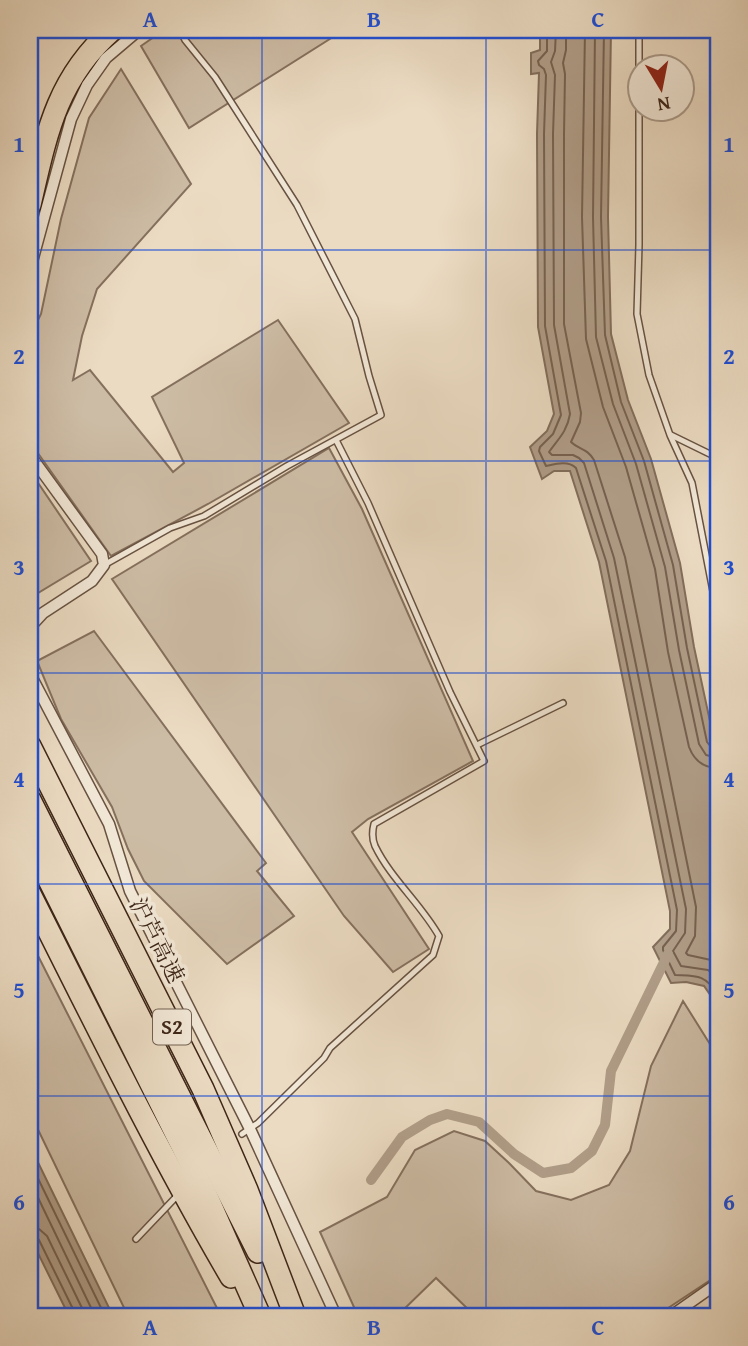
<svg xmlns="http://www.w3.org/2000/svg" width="748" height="1346" font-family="'Gentium Book Plus','Noto Serif SC',serif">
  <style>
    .green { fill: #cdbca5; stroke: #85705e; stroke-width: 2 }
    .water { fill: #b09d88; stroke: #826d5b; stroke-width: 2 }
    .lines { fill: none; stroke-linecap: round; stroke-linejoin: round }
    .shore { stroke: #766150; stroke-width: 2 }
    .canal { stroke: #b09d88; stroke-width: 10 }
    .service-casing { stroke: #685242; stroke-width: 8 }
    .minor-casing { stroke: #685242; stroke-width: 13 }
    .motorway-casing { stroke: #3d2517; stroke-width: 24 }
    .service { stroke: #f2e8d7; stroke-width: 5 }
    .minor { stroke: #f2e8d7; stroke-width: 10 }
    .motorway { stroke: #ebdbc2; stroke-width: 21 }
    .grid { fill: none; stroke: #1d4ed8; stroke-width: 2; stroke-opacity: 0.55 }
    .labels { text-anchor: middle; stroke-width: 7; stroke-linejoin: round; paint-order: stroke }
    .shield { fill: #f2e8d7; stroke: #736051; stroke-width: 2 }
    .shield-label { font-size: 21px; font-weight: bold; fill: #3d2517 }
    .street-label { font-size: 23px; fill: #3d2517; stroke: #f2e8d7 }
    .neatline { fill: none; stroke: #1d4ed8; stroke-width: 2.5 }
    .grid-label { font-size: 23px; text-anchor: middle; font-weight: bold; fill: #1d4ed8 }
  </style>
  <rect width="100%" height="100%" fill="#ebdbc2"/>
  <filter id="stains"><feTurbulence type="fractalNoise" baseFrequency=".00286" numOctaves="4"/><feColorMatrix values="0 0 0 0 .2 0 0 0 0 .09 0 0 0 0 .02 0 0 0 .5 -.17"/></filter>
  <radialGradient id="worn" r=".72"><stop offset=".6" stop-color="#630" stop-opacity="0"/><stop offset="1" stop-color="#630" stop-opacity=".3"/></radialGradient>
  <g class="green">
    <path d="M164,30H344L189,128L141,46Z"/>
    <path d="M121,69L191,184L97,289L82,336L73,380L90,370L173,472L184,463L152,397L278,320L349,423L208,504L111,556L30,442V336L41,314L61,219L89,118Z"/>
    <path d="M329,448L362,509L473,761L368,819L352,832L429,949L393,972L344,916L112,579Z"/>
    <path d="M30,471L91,561L33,596L30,588Z"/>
    <path d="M94,631L266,863L257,871L294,916L227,964L144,881L128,849L112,807L61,719L37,661Z"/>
    <path d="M30,940L221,1316H128L30,1113Z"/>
    <path d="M683,1001L718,1057V1275L656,1316H475L436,1278L397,1316H358L320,1232L387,1197L415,1150L454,1131L485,1141L509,1163L536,1191L571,1200L609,1185L630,1151L651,1066Z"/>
  </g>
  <g class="water">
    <path d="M540,30H611L608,217L611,334L628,400L651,459L680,563L694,647L714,740L718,747V1006L704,986L686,982L671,983L653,947L670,929V911L599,562L570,471H554L542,479L530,447L547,431L554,414L538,327L537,134L539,73L531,74V53L540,50Z"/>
    <path d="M30,1146L113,1316H69L30,1237Z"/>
  </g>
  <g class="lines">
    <g class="shore">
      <path d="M547,30V51L538,61L539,65L544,69L546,75L544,134L545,326L561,415L553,434L540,447L539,451L546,466C555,464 568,460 576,468L606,561L677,910L676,931L663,947V950L675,975C697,976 704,974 718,994"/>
      <path d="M556,30L555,51L551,62L555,75L553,134L554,325L570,414C567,432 558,439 549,452L552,455H573L579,458L584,463L614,558L686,909L685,933L673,951L681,966L708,970L718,978"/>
      <path d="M566,30V50L563,63L565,74L564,134V324L581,413L580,422L571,442C579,450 587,448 594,460L625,557L696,907L695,936L686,953L688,955L711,960L718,964"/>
      <path d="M585,30L582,217L586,339L603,407L626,467L655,569L668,652L689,747C694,760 703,768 718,768"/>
      <path d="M595,30L593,217L596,337L613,404L636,464L665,567L679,650L699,744L706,755L718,758"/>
      <path d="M604,30L601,217L605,335L621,402L644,461L673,565L687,648L707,742L711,747L718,749"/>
      <path d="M30,1162L105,1316"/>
      <path d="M30,1181L95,1316"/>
      <path d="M30,1227L39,1229L47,1236L82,1308L83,1316"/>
      <path d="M30,1236H35L39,1240L74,1311V1316"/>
    </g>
    <path class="canal" d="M371,1180L402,1137L430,1120L447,1114L479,1122L514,1154L543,1173L571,1168L592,1151L605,1125L611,1071L668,954"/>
    <defs>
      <g id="service">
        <path d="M639,30V245L637,314L649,375L670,435L692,483L718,617"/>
        <path d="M671,435L718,458"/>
        <path d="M104,565L170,528L204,516L287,466L381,415L369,376L355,319L297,205L215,77L185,40L180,30"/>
        <path d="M477,745L563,703"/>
        <path d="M242,1134L258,1123L324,1058L330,1048L433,955L439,936C421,904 391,879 375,846C372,839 372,832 374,824L484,761L450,692L368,503L336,440"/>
        <path d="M136,1239L176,1197"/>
      </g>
      <g id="minor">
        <path d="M30,269L71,119L87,85L106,58L139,30"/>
        <path d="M30,455L102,554L104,565L92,581L43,613L30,627"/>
        <path d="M30,674L109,824L130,891L250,1129L336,1316"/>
        <path d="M671,1316L718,1283"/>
      </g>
      <g id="motorway">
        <path d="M30,205C46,136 56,79 112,30"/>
        <path d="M30,746L203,1089L247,1190L295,1316"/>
        <path d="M30,800L258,1252"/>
        <path d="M30,842L205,1192L260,1316"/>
        <path d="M30,894C95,1023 158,1152 231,1277"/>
      </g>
    </defs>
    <use href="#service" class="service-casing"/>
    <use href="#minor" class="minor-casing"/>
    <use href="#motorway" class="motorway-casing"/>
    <use href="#service" class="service"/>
    <use href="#minor" class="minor"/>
    <use href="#motorway" class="motorway"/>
  </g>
  <path class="grid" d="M262,30V1316M486,30V1316M30,250H718M30,461H718M30,673H718M30,884H718M30,1096H718"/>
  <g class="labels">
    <rect class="shield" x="153" y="1009.5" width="38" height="35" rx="5"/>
    <g class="shield-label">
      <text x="172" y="1034">S2</text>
    </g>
    <g class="street-label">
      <text transform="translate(157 940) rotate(63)" y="8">沪芦高速</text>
    </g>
  </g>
  <rect width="748" height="1346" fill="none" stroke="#ebdbc2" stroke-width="77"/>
  <g transform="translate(661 88) rotate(170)"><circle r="33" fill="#f2e8d7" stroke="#aa9a8a" stroke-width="2"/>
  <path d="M0-5L12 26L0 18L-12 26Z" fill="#8f2418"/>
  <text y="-10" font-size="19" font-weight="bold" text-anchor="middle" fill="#3d2517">N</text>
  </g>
  <rect x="38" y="38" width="672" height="1270" class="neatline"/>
  <g class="grid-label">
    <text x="150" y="27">A</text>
    <text x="374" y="27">B</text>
    <text x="598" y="27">C</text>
    <text x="19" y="152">1</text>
    <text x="729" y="152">1</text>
    <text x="19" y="364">2</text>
    <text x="729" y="364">2</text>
    <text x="19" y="575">3</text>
    <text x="729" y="575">3</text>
    <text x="19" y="787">4</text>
    <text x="729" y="787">4</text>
    <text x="19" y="998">5</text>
    <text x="729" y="998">5</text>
    <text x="19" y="1210">6</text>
    <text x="729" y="1210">6</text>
    <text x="150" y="1335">A</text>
    <text x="374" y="1335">B</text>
    <text x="598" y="1335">C</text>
  </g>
  <rect width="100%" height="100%" filter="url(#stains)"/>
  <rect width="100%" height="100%" fill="url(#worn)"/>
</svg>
